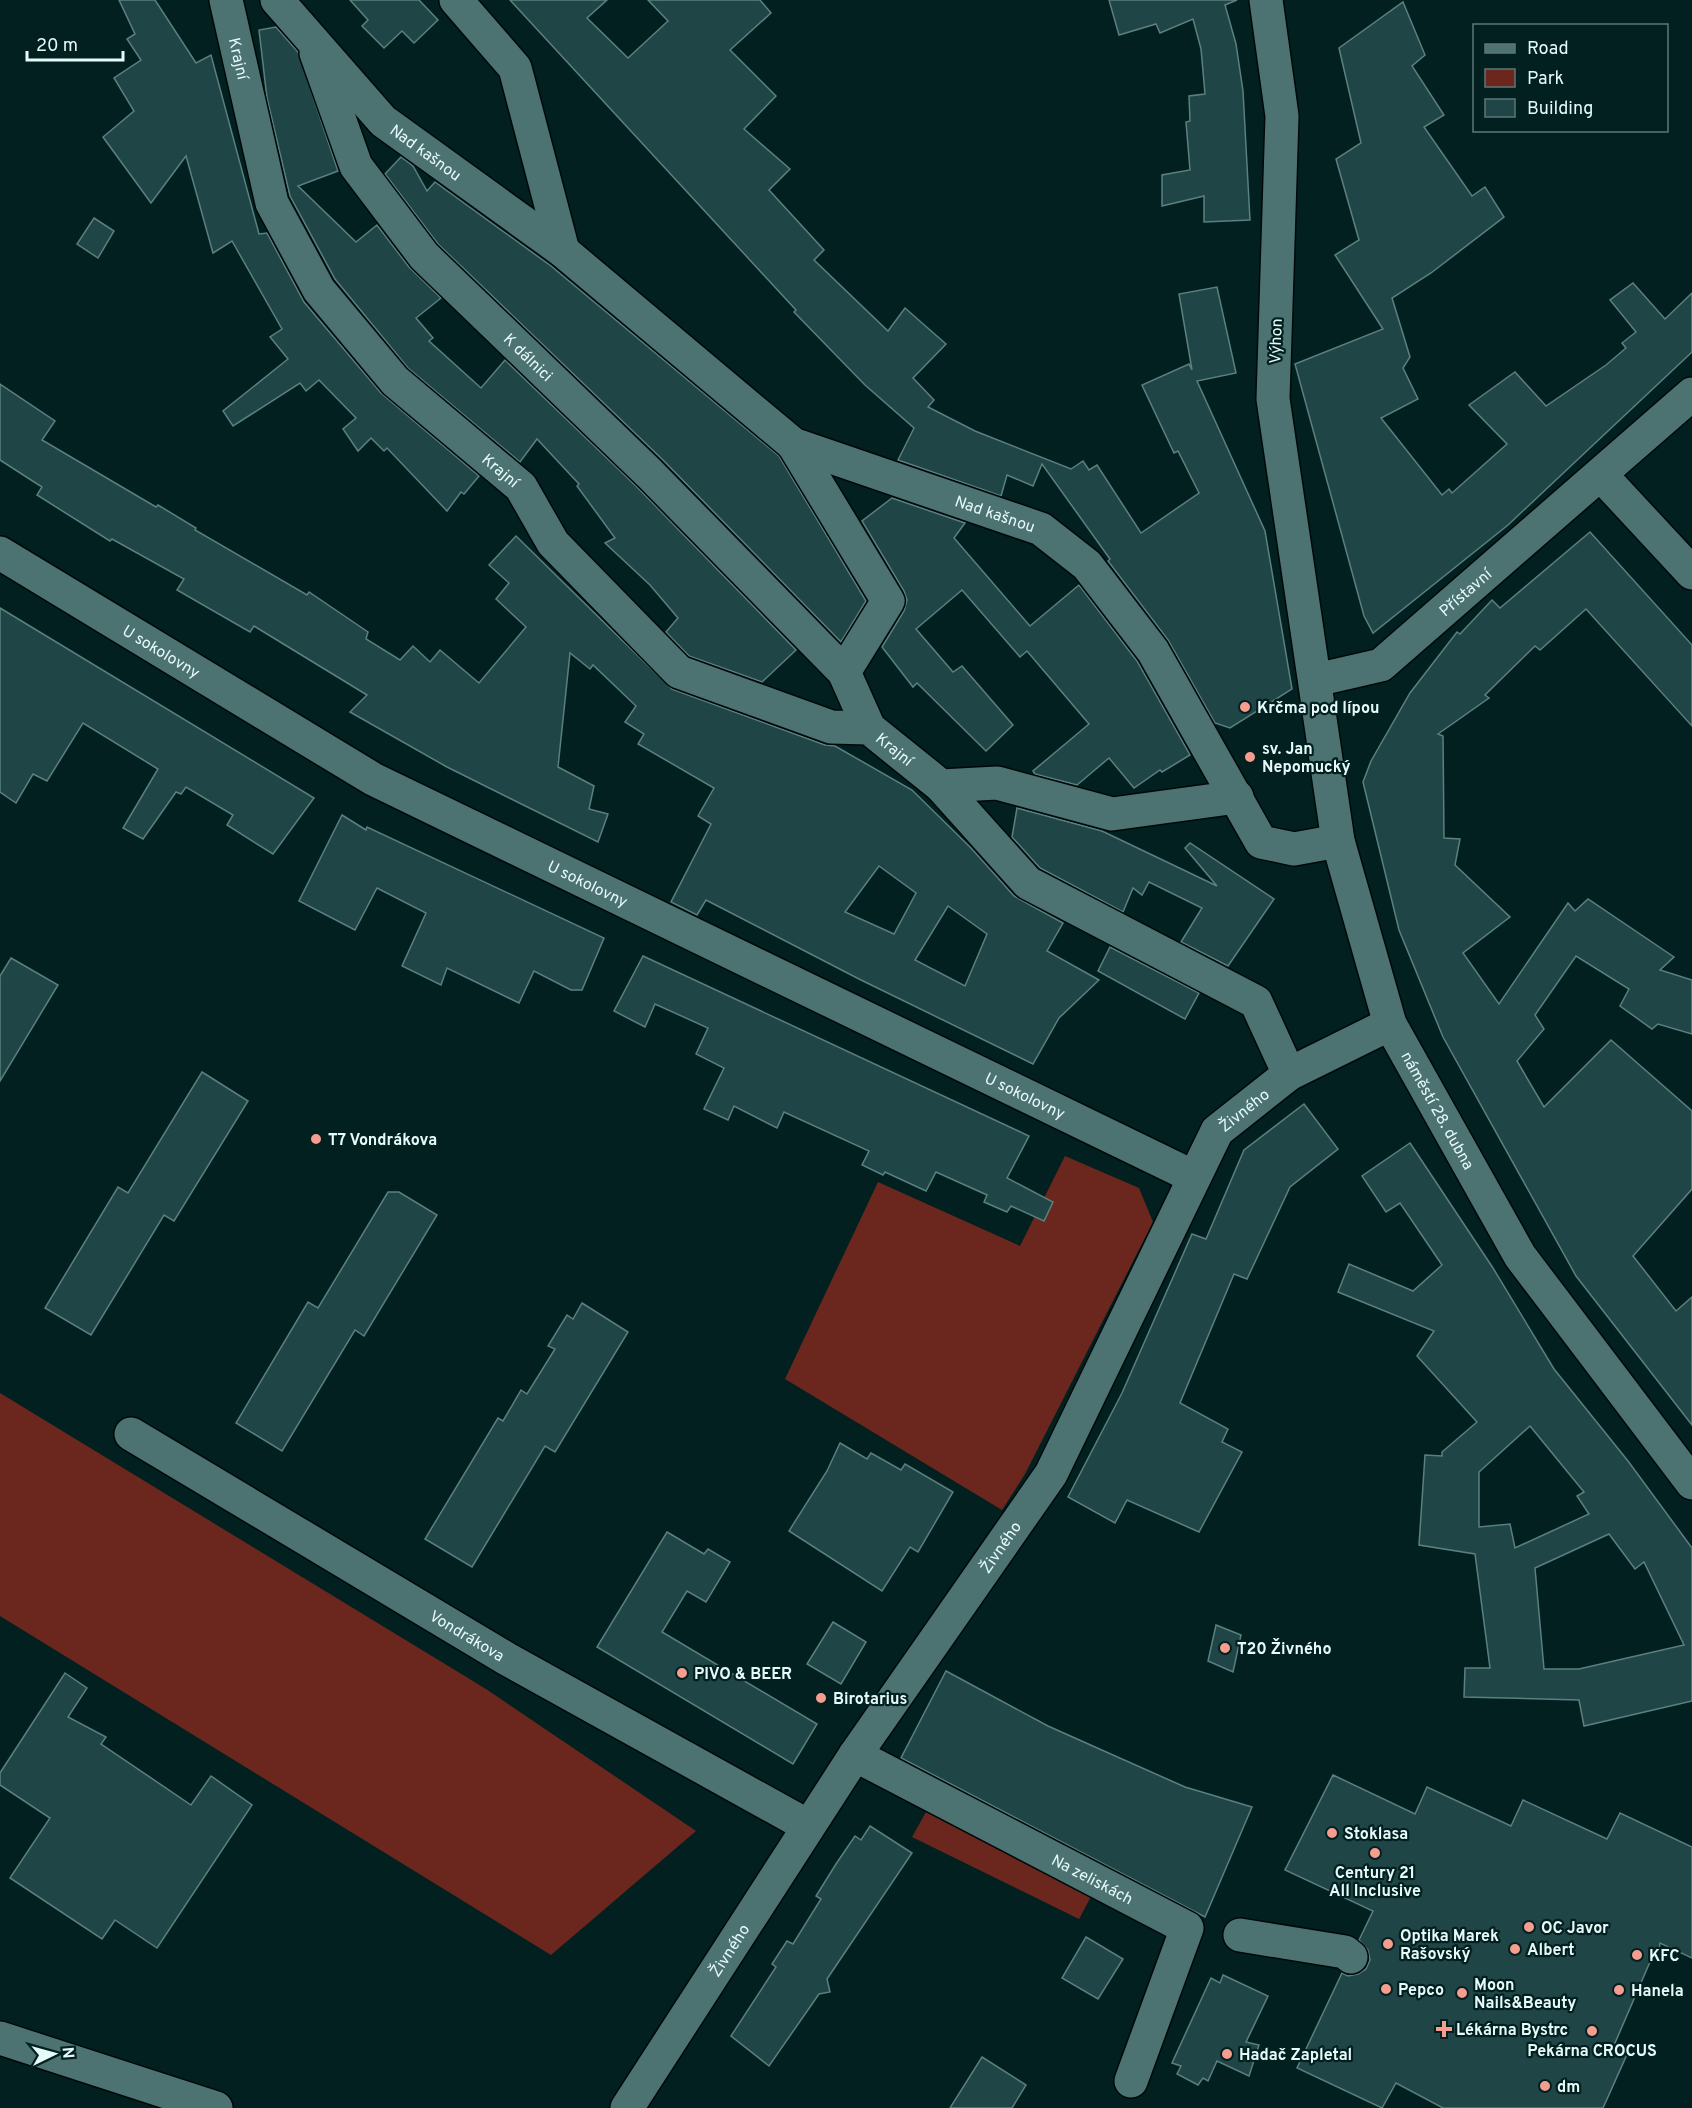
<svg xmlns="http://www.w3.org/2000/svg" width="1692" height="2108" font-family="Overpass,sans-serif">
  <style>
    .green { fill: #6b271d }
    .building { fill: #204546; stroke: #5a8080; stroke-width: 1.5; fill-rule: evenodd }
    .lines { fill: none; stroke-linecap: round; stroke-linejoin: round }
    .minor-casing { stroke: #000909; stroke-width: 36 }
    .minor { stroke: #4c7272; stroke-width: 33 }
    .poi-dot { fill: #f59d8e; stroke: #032020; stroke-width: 2 }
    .labels { text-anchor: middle; stroke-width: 4.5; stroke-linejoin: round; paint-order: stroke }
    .street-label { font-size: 16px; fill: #e5faf9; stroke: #032020 }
    .poi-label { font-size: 16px; font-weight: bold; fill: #e5faf9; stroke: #032020; text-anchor: start }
  </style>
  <rect width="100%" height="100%" fill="#032020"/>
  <g class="green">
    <path d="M1065,1156L1139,1188L1153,1222L1025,1474L1002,1510L785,1379L878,1182L1020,1246Z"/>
    <path d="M0,1393L486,1689L696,1831L551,1955L0,1616Z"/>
    <path d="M930,1805L1095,1889L1079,1919L912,1837Z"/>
  </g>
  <g class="building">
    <path d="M119,0H155L196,63L211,55L259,234L267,233L304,302L381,393L479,476L464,494L461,492L447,511L387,448L384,451L371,438L358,451L343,429L356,418L319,380L306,391L300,383L233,426L223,411L288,359L270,337L282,329L232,241L213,253L186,156L151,203L103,137L134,111L114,78L141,60L127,39L135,34Z"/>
    <path d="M350,0H419L438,20L414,43L402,31L384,48L362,26L368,20Z"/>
    <path d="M510,0H607L587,18L628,58L668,21L648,0H760L771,13L730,50L776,96L744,129L790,169L769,190L824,250L814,260L888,331L905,308L946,344L913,378L934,400L928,407L975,431L1071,469L1083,461L1089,470L1097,465L1141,533L1199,493L1178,451L1174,453L1142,385L1189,364L1192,370L1179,294L1217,287L1236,373L1197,381L1265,531L1292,689L1230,728L1215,723L1168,640L1108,561L1110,559L1042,464L1033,486L1007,475L1001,496L898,460L914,428L865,385L794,312L796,310Z"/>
    <path d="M1109,0H1237L1225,5L1236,44L1243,91L1250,220L1204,222V196L1162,206V175L1190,170L1186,122L1190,121L1189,96L1205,94L1201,49L1193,19L1160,33L1156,24L1119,35Z"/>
    <path d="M1403,2L1425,55L1412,66L1444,115L1424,127L1472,196L1485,187L1504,217L1431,273L1392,298L1410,357L1403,368L1418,399L1381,418L1442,495L1449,489L1452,493L1507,444L1469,405L1515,372L1546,406L1606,365L1626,348L1622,343L1636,332L1610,300L1633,283L1665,319L1692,293V352L1508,525L1373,633L1364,616L1295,364L1383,329L1335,255L1359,240L1336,159L1361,143L1339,48Z"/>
    <path d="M276,27L298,52L338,171L298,186L356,242L377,225L409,267L441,298L416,318L433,338L429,341L481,388L505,360L637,487L796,650L762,682L689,656L666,632L678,618L650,585L605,543L615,538L577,486L579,484L537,439L520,462L408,368L335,279L290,196L267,98L259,30Z"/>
    <path d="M401,157L413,166L427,191L435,182L551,266L779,456L866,601L841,642L663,460L438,244L385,174Z"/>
    <path d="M94,218L114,231L98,258L77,244Z"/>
    <path d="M0,384L55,421L42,440L156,507L158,505L196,528L195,530L307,595L309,592L368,632L366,639L400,660L413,646L430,662L440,650L479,683L526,627L496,599L509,583L489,565L516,536L672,689L825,745L835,746L912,790L971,848L1014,896L1063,923L1047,951L1099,980L1059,1018L1033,1064L859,979L706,900L697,915L671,902L711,824L698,816L714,788L638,744L644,734L625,722L636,706L593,665L590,669L570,653L558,767L594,786L589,809L608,814L598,842L447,767L350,712L367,695L254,626L250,632L177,590L184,579L112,539L110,541L37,495L42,487L0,460ZM879,866L916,893L894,934L845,912ZM948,906L987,934L965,986L915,960Z"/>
    <path d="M892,498L965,523L954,538L1030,626L1079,585L1137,661L1190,755L1162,772L1160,770L1134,788L1109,758L1077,785L1035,774L1033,771L1089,724L1027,651L1020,657L962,590L916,629L953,672L962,666L1013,725L986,751L917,683L913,687L882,647L904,611L907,600L904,591L862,521Z"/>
    <path d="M1590,532L1692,645V726L1586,609L1540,650L1535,646L1485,695L1489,698L1438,734L1443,736L1444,838L1460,839L1455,865L1510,917L1463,953L1499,1004L1568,903L1575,911L1588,899L1674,957L1660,970L1692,980V1034L1658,1024L1652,1029L1620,1006L1629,989L1576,956L1535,1015L1544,1029L1517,1061L1544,1107L1611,1040L1692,1111V1189L1633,1256L1676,1311L1692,1297V1425L1576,1276L1443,1037L1399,930L1363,782L1371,761L1410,693L1457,632L1460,634L1492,600L1500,608Z"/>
    <path d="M0,608L314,798L273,854L227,825L233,815L186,787L181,794L176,792L143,839L123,828L158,769L83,723L47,781L33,774L16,803L0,792Z"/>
    <path d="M1017,808L1102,831L1217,886L1185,848L1190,843L1274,899L1228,966L1181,942L1202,908L1149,882L1142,895L1133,888L1123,912L1040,868L1012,837Z"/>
    <path d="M342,815L366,830L367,827L604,938L582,990H571L534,971L519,1003L447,968L441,985L402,966L426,913L377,888L355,930L299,901Z"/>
    <path d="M1110,947L1199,993L1185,1019L1098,971Z"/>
    <path d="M643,956L1029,1136L1007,1178L1053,1202L1044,1221L1011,1206L1007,1212L984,1202L987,1195L936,1172L926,1191L885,1172L883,1175L862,1165L869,1151L784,1112L777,1128L734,1106L728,1120L704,1109L724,1068L696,1054L708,1028L655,1004L645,1027L614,1011Z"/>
    <path d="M11,958L58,985L0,1081V976Z"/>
    <path d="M202,1072L248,1101L174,1221L164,1215L91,1335L45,1308L118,1187L128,1193Z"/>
    <path d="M1304,1104L1338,1149L1290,1187L1247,1279L1234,1274L1180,1403L1228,1429L1222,1442L1242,1452L1199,1532L1127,1500L1115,1523L1068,1497L1122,1393L1192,1234L1206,1239L1244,1150Z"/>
    <path d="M1410,1143L1493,1268L1554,1369L1628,1461L1692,1548V1701L1584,1726L1579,1700L1464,1697L1465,1668H1490L1475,1554L1419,1545L1425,1455L1442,1456V1452L1477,1422L1417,1356L1434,1331L1338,1292L1349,1264L1413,1291L1442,1265L1400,1203L1386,1212L1362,1176ZM1530,1426L1584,1492L1577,1496L1589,1514L1515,1548L1510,1524L1479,1527V1472ZM1609,1534L1635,1569L1644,1562L1684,1645L1579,1669H1544L1535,1568Z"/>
    <path d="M388,1192H399L437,1215L364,1336L355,1330L282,1451L236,1423L308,1302L318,1308Z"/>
    <path d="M582,1303L628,1332L555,1452L545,1446L472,1567L425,1539L498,1418L503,1421L521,1390L527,1394L555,1349L548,1346L567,1315L573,1319Z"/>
    <path d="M840,1443L867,1459L871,1453L901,1470L905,1464L953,1492L918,1552L910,1547L882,1591L789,1531L827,1471Z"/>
    <path d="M667,1532L704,1554L708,1549L730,1562L706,1602L687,1591L662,1632L817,1724L793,1764L597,1647Z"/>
    <path d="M833,1622L866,1642L841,1684L807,1664Z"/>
    <path d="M1216,1625L1241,1635L1233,1672L1208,1661Z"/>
    <path d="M946,1671L1048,1726L1104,1751L1185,1787L1252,1807L1205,1917L901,1758Z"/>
    <path d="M65,1673L87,1688L68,1717L106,1737L101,1744L191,1805L211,1776L252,1805L157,1948L115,1920L102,1939L10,1878L50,1818L0,1785V1773Z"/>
    <path d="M1333,1775L1415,1814L1427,1787L1511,1826L1523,1800L1607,1839L1620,1813L1692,1847V1958L1660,1943L1659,1950L1656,1948L1615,2043L1629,2050L1603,2108H1443L1396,2083L1382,2108L1297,2068L1342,1973L1348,1976L1358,1974L1366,1969L1370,1960L1368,1950L1359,1940L1373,1911L1285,1870Z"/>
    <path d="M870,1826L912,1853L827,1979L830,1992L819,1994L769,2066L731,2036L776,1967L772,1964L787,1941L793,1944L821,1899L816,1896L836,1864L855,1836L861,1840Z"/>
    <path d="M1086,1937L1123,1959L1098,1999L1062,1978Z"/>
    <path d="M1223,1975L1268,1996L1246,2042L1259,2045L1249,2076L1217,2061L1208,2081L1203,2078L1198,2085L1177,2074L1181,2066L1172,2063L1211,1978L1220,1983Z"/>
    <path d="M982,2057L1026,2085L1012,2108H950Z"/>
  </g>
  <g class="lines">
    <defs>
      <g id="minor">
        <path id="s1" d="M226,0L272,203L319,290L395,381L521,487L553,543L679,672L831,727L869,728L941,786L997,783L1112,814L1237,797"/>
        <path id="s2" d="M277,0L383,121L563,251L793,444L1041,529L1087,565L1153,651L1261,842L1294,849L1338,841"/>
        <path d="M456,0L515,68L563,251"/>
        <path id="s3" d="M1266,0L1282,116L1273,399L1338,841L1390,1024L1520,1256L1692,1483"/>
        <path id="s4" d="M316,53L356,166L424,256L650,474L844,672L869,728"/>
        <path d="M793,444L888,601L844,672"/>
        <path d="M1601,475L1692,573"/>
        <path id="s5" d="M0,553L373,779L1194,1177"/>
        <path id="s6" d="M1316,680L1381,665L1692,394"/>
        <path d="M941,786L1028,883L1256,1002L1289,1074"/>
        <path id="s7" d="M131,1434L507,1659L808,1826"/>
        <path id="s8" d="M855,1755L1187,1928L1131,2081"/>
        <path d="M1240,1935L1345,1952L1351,1957"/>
        <path d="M0,2038L216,2108"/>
        <path id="s9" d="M627,2108L855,1755L1051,1474L1217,1131L1289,1074L1390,1024"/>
      </g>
    </defs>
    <use href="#minor" class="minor-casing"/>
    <use href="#minor" class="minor"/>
  </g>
  <g class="poi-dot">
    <circle cx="1245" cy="707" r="6"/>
    <circle cx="1250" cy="757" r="6"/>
    <circle cx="316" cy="1139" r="6"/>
    <circle cx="1225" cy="1648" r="6"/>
    <circle cx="682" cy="1673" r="6"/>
    <circle cx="821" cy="1698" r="6"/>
    <circle cx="1332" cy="1833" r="6"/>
    <circle cx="1375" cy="1853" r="6"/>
    <circle cx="1529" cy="1927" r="6"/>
    <circle cx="1388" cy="1944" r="6"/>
    <circle cx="1515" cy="1949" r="6"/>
    <circle cx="1637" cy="1955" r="6"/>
    <circle cx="1386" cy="1989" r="6"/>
    <circle cx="1619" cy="1990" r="6"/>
    <circle cx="1462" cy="1993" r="6"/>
    <path d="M1441 2020h6v6h6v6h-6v6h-6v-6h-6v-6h6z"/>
    <circle cx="1592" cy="2031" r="6"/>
    <circle cx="1227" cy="2054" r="6"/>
    <circle cx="1545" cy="2086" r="6"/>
  </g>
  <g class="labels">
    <g class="street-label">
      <text dy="6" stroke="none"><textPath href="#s1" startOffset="60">Krajní</textPath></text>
      <text dy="6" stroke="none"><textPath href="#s2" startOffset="214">Nad kašnou</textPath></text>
      <text transform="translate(1275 341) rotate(-88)" y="6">Výhon</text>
      <text dy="6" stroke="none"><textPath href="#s4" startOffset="378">K dálnici</textPath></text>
      <text dy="6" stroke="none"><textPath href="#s1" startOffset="564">Krajní</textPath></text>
      <text dy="6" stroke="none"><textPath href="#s2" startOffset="897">Nad kašnou</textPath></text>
      <text dy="6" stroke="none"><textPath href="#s6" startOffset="178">Přístavní</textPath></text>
      <text dy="6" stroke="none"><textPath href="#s5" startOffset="189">U sokolovny</textPath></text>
      <text dy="6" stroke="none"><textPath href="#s1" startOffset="1068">Krajní</textPath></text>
      <text dy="6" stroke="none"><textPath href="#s5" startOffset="675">U sokolovny</textPath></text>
      <text dy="6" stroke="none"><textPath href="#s5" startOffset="1161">U sokolovny</textPath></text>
      <text dy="6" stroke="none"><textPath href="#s9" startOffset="1178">Živného</textPath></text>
      <text dy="6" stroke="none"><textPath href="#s3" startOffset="1136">náměstí 28. dubna</textPath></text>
      <text dy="6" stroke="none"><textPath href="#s9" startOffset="674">Živného</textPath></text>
      <text dy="6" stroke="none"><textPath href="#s7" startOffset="392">Vondrákova</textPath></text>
      <text dy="6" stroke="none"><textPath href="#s8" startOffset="268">Na zeliskách</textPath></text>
      <text dy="6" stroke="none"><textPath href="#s9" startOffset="188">Živného</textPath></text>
    </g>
    <g class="poi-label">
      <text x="1257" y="713">Krčma pod lípou</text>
      <text x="1262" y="754">sv. Jan<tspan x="1262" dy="18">Nepomucký</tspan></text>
      <text x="328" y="1145">T7 Vondrákova</text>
      <text x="1237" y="1654">T20 Živného</text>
      <text x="694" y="1679">PIVO &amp; BEER</text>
      <text x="833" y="1704">Birotarius</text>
      <text x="1344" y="1839">Stoklasa</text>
      <text x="1375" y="1878" text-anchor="middle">Century 21<tspan x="1375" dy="18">All Inclusive</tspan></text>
      <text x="1541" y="1933">OC Javor</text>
      <text x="1400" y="1941">Optika Marek<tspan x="1400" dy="18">Rašovský</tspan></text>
      <text x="1527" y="1955">Albert</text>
      <text x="1649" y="1961">KFC</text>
      <text x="1474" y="1990">Moon<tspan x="1474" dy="18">Nails&amp;Beauty</tspan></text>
      <text x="1398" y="1995">Pepco</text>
      <text x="1631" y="1996">Hanela</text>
      <text x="1456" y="2035">Lékárna Bystrc</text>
      <text x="1592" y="2056" text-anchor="middle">Pekárna CROCUS</text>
      <text x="1239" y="2060">Hadač Zapletal</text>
      <text x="1557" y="2092">dm</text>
    </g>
  </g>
  <rect x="1473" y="24" width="195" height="108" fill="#032020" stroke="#5d7777" stroke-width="1.5"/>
  <rect x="1485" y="44" width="30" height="9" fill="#4c7272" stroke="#5d7777" stroke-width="1.5"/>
  <text x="1527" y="54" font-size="18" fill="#e5faf9">Road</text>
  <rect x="1485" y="69" width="30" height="18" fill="#6b271d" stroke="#5d7777" stroke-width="1.5"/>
  <text x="1527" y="84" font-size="18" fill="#e5faf9">Park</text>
  <rect x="1485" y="99" width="30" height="18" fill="#204546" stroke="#5d7777" stroke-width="1.5"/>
  <text x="1527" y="114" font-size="18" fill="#e5faf9">Building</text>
  <g transform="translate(54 2054) rotate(85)" stroke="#032020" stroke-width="4.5" paint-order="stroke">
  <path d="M0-4.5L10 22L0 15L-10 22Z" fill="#e5faf9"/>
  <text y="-9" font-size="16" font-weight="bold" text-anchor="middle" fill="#e5faf9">N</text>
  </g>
  <path d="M27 51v9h96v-9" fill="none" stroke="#e5faf9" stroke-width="3"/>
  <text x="36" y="51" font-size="18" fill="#e5faf9" stroke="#032020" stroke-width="4.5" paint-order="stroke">20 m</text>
</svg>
